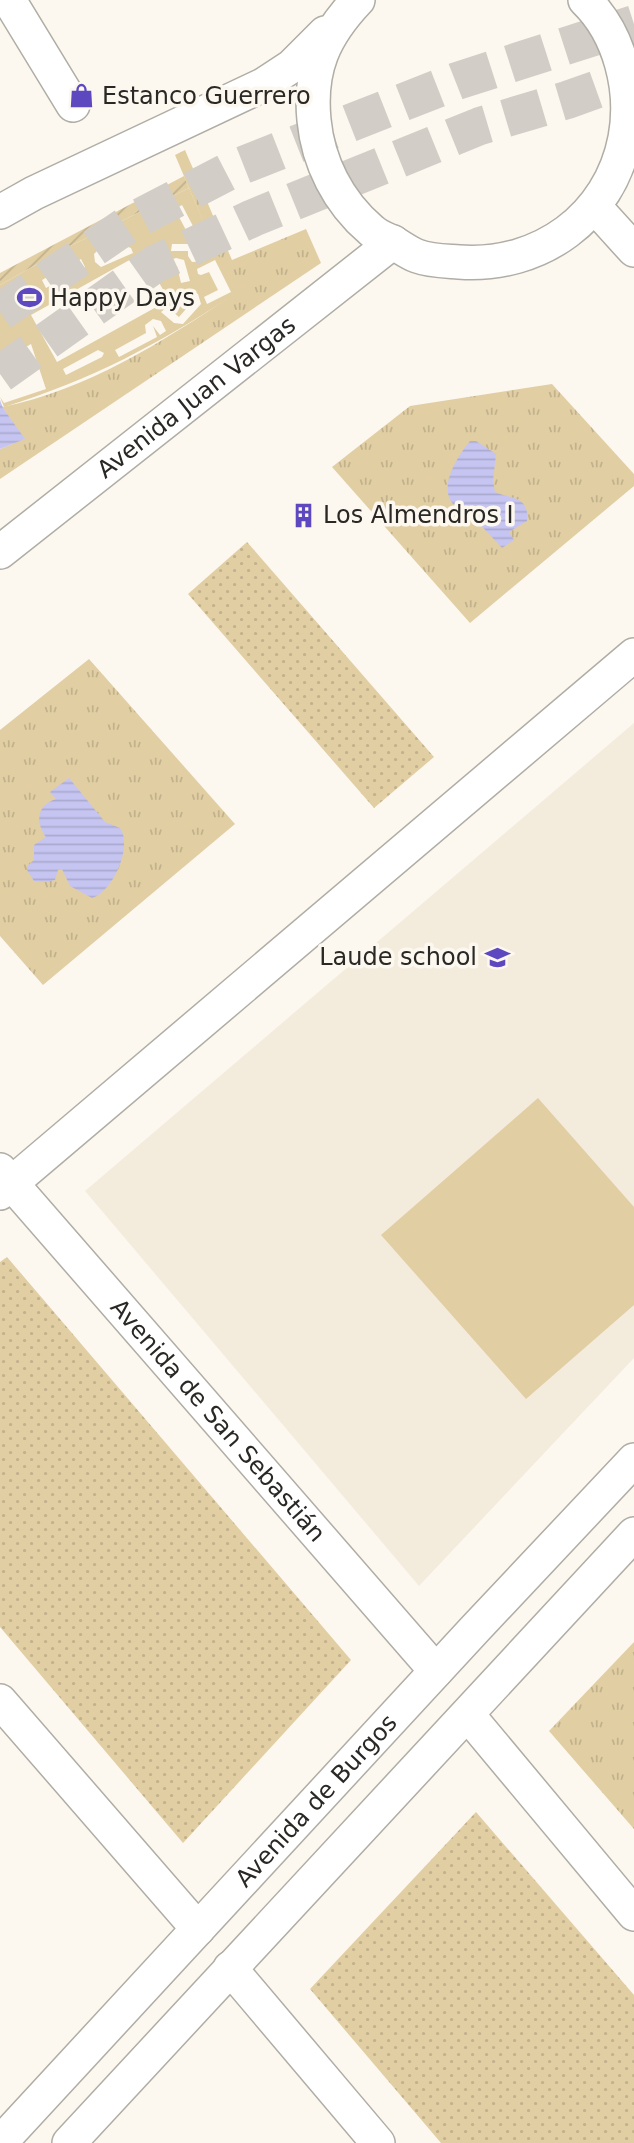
<svg xmlns="http://www.w3.org/2000/svg" width="634" height="2143" font-family="'DejaVu Sans',sans-serif">
  <style>
    .built { fill: #f3ecdd }
    .grass { fill: url(#grass-tufts) }
    .park { fill: url(#park-dots) }
    .garden { fill: url(#garden-furrows) }
    .pitch { fill: #e1cea3; fill-rule: evenodd }
    .water { fill: url(#water-rules) }
    .lines { fill: none; stroke-linecap: round; stroke-linejoin: round }
    .highway-tunnel { stroke: #d2cec7; stroke-width: 38; stroke-dasharray: 38 19; stroke-linecap: butt }
    .minor-casing { stroke: #b0ada5; stroke-width: 36 }
    .minor { stroke: #fff; stroke-width: 33 }
    .labels { text-anchor: middle; stroke-width: 7; stroke-linejoin: round; paint-order: stroke }
    .poi-label { font-size: 24px; fill: #2a2825; stroke: #fcf8f0; text-anchor: start }
    .street-label { font-size: 24px; fill: #2a2825; stroke: #fcf8f0 }
  </style>
  <defs>
    <pattern id="grass-tufts" width="24" height="20" patternUnits="userSpaceOnUse" patternTransform="scale(1.75)"><rect width="24" height="20" fill="#e1cea3"/><path d="M3 7l-1-3M5 7V3M7 7l1-3M15 17l-1-3M17 17v-4M19 17l1-3" fill="none" stroke="#c1b18c"/></pattern>
    <pattern id="park-dots" width="8" height="8" patternUnits="userSpaceOnUse" patternTransform="scale(1.75)"><rect width="8" height="8" fill="#e1cea3"/><path d="M2 2h.1M6 6h.1" fill="none" stroke="#c1b18c" stroke-width="1.8" stroke-linecap="round"/></pattern>
    <pattern id="garden-furrows" width="10" height="10" patternUnits="userSpaceOnUse" patternTransform="scale(1.75)"><rect width="10" height="10" fill="#e1cea3"/><path d="M-1 1l2-2M0 10L10 0M9 11l2-2" fill="none" stroke="#c1b18c"/></pattern>
    <pattern id="water-rules" width="6" height="5" patternUnits="userSpaceOnUse" patternTransform="scale(1.75)"><rect width="6" height="5" fill="#c6c5f2"/><path d="M0 2.5h6" fill="none" stroke="#aaa9cf"/></pattern>
  </defs>
  <rect width="100%" height="100%" fill="#fcf8f0"/>
  <path class="built" d="M634,723V1358L419,1586L85,1191Z"/>
  <g class="grass">
    <path d="M185,150L232,260L306,229L321,263L0,479V449L24,439L2,407C87,390 164,341 234,294L175,155Z"/>
    <path d="M552,384L634,474V486L470,623L332,467L410,406Z"/>
    <path d="M89,659L235,824L43,985L0,936V730Z"/>
    <path d="M634,1642V1829L549,1731Z"/>
  </g>
  <g class="park">
    <path d="M247,542L434,757L374,808L188,594Z"/>
    <path d="M7,1257L351,1660L183,1843L0,1627V1262Z"/>
    <path d="M476,1812L634,1995V2143H441L310,1989Z"/>
  </g>
  <path class="garden" d="M184,176L189,188L64,249L0,285V273Z"/>
  <g class="pitch">
    <path d="M189,188L235,294C157,345 93,379 4,407L0,397L4,403L46,389L31,344L0,362V285L64,249ZM182,205L194,228L187,232L179,217L155,229L151,227L152,223ZM192,233L196,235V244L205,245V261L192,262L188,256V251H171L172,244H188L189,235ZM114,242L118,249L103,258L128,247L131,248L133,253L101,267L95,262L94,254L99,249ZM161,248L165,252L167,261L176,258L184,260L190,281L181,283L177,266L169,268L159,264L157,251ZM142,253L169,300L57,362L31,315ZM81,259L85,267L46,288L42,280ZM215,260L231,292L207,304L204,297L218,290L209,272L201,275L198,274L197,269ZM192,291L198,294L201,304L183,324L174,323L161,312L167,307L179,317L192,302L190,301L181,307L178,303L185,295ZM153,319L161,321L166,331L160,335L153,326L157,337L119,357L115,350L146,333L145,325ZM98,350L104,353L102,357L66,375L63,369Z"/>
    <path d="M538,1098L634,1207V1305L526,1399L381,1235Z"/>
  </g>
  <g class="water">
    <path d="M0,400L3,408L25,439L0,449Z"/>
    <path d="M470,441H476L496,454L493,481L495,492C509,499 530,495 527,521L509,532L514,540L502,548L464,507L453,504C438,486 458,456 470,441Z"/>
    <path d="M69,778L105,822L120,828C133,846 113,892 92,898L70,886L62,869L58,870L55,880L46,882L34,881L27,870V866L34,860V845L46,837C35,822 37,805 56,799L50,792Z"/>
  </g>
  <g class="lines">
    <g class="highway-tunnel">
      <path d="M0,312L133,221L233,169L457,81L634,24"/>
      <path d="M0,374L155,264L253,218L480,126L567,100L634,76"/>
    </g>
    <defs>
      <g id="minor">
        <path d="M9,0L73,105"/>
        <path d="M358,0C324,36 309,69 314,120C318,162 338,202 371,230C377,236 386,239 394,243C401,247 409,253 417,256C430,261 446,261 459,262C540,268 610,217 625,138C634,90 620,34 585,0"/>
        <path d="M595,207L634,250"/>
        <path d="M0,212L34,193L263,85L292,66L325,33"/>
        <path id="s1" d="M0,552L393,242"/>
        <path id="s2" d="M0,1170L436,1671"/>
        <path d="M0,1193L634,655"/>
        <path d="M0,1701L198,1929"/>
        <path d="M468,1715L634,1914"/>
        <path d="M230,1968L378,2143"/>
        <path id="s3" d="M0,2143L474,1630L634,1460"/>
        <path d="M69,2143L634,1534"/>
      </g>
    </defs>
    <use href="#minor" class="minor-casing"/>
    <use href="#minor" class="minor"/>
  </g>
  <defs>
    <symbol id="shop-bare" viewBox="-9 -9 18 18"><path d="M-5-2.5h2.3a2.7 3.5 0 0 1 5.4 0H5L5.5 6h-11ZM-1.5-2.5h3a1.5 2.3 0 0 0-3 0Z" fill="#5d48c0" stroke="#fcf8f0" stroke-width="2.5" paint-order="stroke"/></symbol>
    <symbol id="stadium-bare" viewBox="-9 -9 18 18"><path d="M0-5a6.5 5 0 1 0 0 10a6.5 5 0 1 0 0-10ZM-3.5-1.8h7v3.6h-7Z" fill="#5d48c0" stroke="#fcf8f0" stroke-width="2.5" paint-order="stroke"/></symbol>
    <symbol id="building-bare" viewBox="-9 -9 18 18"><path d="M-4-6H4V6H1V3H-1V6H-4ZM-2.5-4.3h1.7v1.8h-1.7ZM.8-4.3h1.7v1.8H.8ZM-2.5-1h1.7V.8h-1.7ZM.8-1h1.7V.8H.8Z" fill="#5d48c0" stroke="#fcf8f0" stroke-width="2.5" paint-order="stroke"/></symbol>
    <symbol id="school-bare" viewBox="-9 -9 18 18"><path d="M0-5L7-2L0 1L-7-2ZM-4 1L0 2.5L4 1V4Q0 6-4 4Z" fill="#5d48c0" stroke="#fcf8f0" stroke-width="2.5" paint-order="stroke"/></symbol>
  </defs>
  <g fill-rule="evenodd">
    <use href="#shop-bare" x="64" y="78" width="35" height="35"/>
    <use href="#stadium-bare" x="12" y="280" width="35" height="35"/>
    <use href="#building-bare" x="286" y="498" width="35" height="35"/>
    <use href="#school-bare" x="480" y="940" width="35" height="35"/>
  </g>
  <g class="labels">
    <g class="poi-label">
      <text x="102" y="104">Estanco Guerrero</text>
      <text x="50" y="306">Happy Days</text>
      <text x="323" y="523">Los Almendros I</text>
      <text x="477" y="965" text-anchor="end">Laude school</text>
    </g>
    <g class="street-label">
      <text dy="8" stroke="none"><textPath href="#s1" startOffset="250">Avenida Juan Vargas</textPath></text>
      <text dy="8" stroke="none"><textPath href="#s2" startOffset="332">Avenida de San Sebastián</textPath></text>
      <text dy="8" stroke="none"><textPath href="#s3" startOffset="466">Avenida de Burgos</textPath></text>
    </g>
  </g>
</svg>
